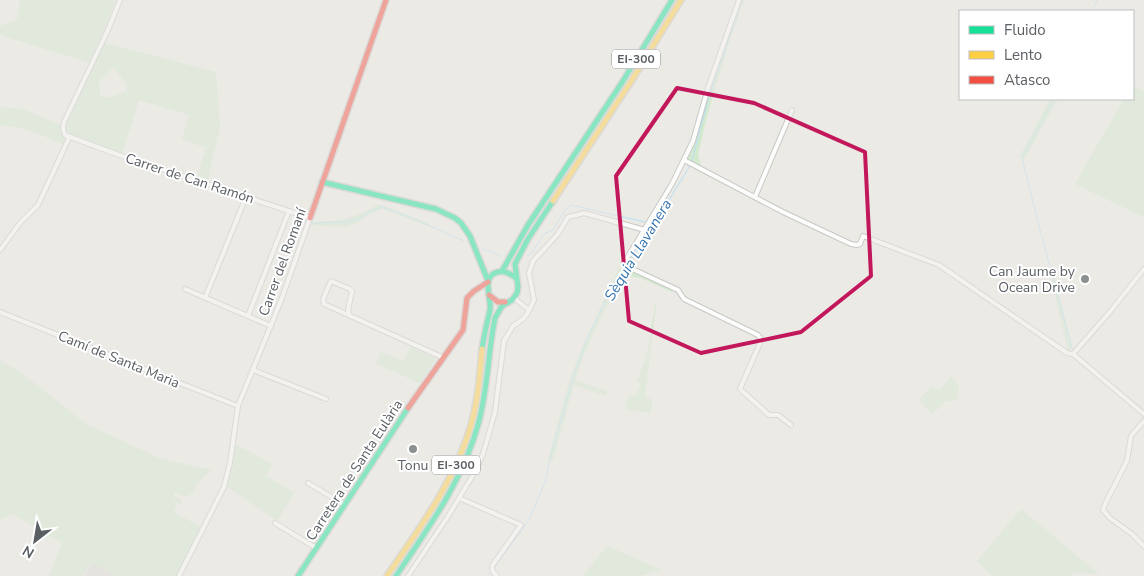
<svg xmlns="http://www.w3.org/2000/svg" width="1144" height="576" font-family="'Nunito Sans',sans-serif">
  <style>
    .industrial { fill: #dcdbd6 }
    .green { fill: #d2e9ce; fill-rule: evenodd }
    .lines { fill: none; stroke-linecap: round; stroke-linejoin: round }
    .stream { stroke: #b7dff7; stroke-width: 1 }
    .street-casing { stroke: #c8c8c7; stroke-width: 6 }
    .fast-casing { stroke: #c7c7c6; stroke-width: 8 }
    .slow-casing { stroke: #c7c7c6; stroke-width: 8 }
    .jam-casing { stroke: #c7c7c6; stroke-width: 8 }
    .street { stroke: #fcfcfb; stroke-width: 4 }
    .fast { stroke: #16e098; stroke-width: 5 }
    .slow { stroke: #ffcf43; stroke-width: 5 }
    .jam { stroke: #f24e42; stroke-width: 5 }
    .marked { fill: none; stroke: #c2185b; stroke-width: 4; stroke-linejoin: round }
    .poi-dot { fill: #8d9091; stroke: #fff; stroke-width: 2 }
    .labels { text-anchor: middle; stroke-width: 4; stroke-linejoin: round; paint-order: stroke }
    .shield { fill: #fff; stroke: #8c8f92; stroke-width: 1 }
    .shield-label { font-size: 12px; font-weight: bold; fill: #5a5f64 }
    .street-label { font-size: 14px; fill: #5a5f64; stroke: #fff }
    .poi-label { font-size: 14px; fill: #5a5f64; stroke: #fff; text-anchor: end }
    .water-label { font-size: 15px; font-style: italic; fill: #3675af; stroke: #fff }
  </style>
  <rect width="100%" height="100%" fill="#ebeae5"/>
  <path class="industrial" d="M92,562L117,576H85Z"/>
  <g class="green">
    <path d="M20,0H116L90,63L0,35V26L17,19Z"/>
    <path d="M741,0H744L729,43L707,116L698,155L702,168L686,160Z"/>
    <path d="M104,43L216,72L220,128L207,182L197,178L206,148L182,139L189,115L139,100L122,154L72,136L66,129L68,118ZM113,67L127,84L126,91L109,98L100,95L99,82Z"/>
    <path d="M1133,86L1144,92V217L1075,184L1124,99H1133Z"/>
    <path d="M1050,99H1058L1024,160L1019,158Z"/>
    <path d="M0,107L23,109L60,125L59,130L63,135L66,145C47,138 19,124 0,126Z"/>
    <path d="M379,204L429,224L428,226L383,209L370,213L357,223L345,227L311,225L312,222C341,222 353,219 379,204Z"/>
    <path d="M622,261L623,268L674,290L672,292L641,278L629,276L625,273C606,307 587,343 575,380L607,391L606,396L574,385L553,460L548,459L570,378L584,343Z"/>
    <path d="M1050,273L1054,276L1073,349L1068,351Z"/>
    <path d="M657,297L645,396L653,401L650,413L628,410L625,402L631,395L636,396L641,383L636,382L646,358Z"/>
    <path d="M410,347L436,358L420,383L376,364L381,352L404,361Z"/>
    <path d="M0,360L21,373L88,425L159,458L211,470L195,486L194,492L186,497L174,492V496L182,501L181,504L172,501L176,505L174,512L202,528L177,576H117L92,562L83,576H49L62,543L13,514L0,520Z"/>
    <path d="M951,376L959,386L957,400L946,401L932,414L919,400L931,387L940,390Z"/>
    <path d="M235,444L272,464L266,476L294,493L277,521L226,486Z"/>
    <path d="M1021,509L1099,574L1074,573L1069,576H992L977,561Z"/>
    <path d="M607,546L662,570L639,576H583Z"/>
  </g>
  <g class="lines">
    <g class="stream">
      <path d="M1092,11L1097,0"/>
      <path d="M302,220L307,222"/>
      <path d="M312,223L346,222L358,219L376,209L383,207L410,217L464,241"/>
      <path d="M1041,234L1022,158L1054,99"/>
      <path d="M1042,237L1072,348"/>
      <path d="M483,249L501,256"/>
      <path d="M527,256L532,253L544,234L553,230L565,210L571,205L645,222"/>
      <path d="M628,264L644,241L691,164L709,97L742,0"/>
      <path d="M494,568L529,520L545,482L552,451L574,375L587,339L611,289L625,267"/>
      <path d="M487,576L492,571"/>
    </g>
    <defs>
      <g id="street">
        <path d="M120,0L108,30L64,122L63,128L65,135L119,155L310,218L282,298L238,406L230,463L224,487L179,576"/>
        <path d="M739,0L708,88L693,141L672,184L624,263L626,266L678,290L684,299L758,335L761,339L760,343L740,389L769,415H778L791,425"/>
        <path d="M684,160L783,212L851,244L857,245L860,244L863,236L939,265L1067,353L1073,354L1144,414"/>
        <path d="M755,197L792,110"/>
        <path d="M0,250L20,223L38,205L69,138"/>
        <path d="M185,289L271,326"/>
        <path d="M205,298L246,197"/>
        <path d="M514,298L529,310"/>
        <path d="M0,312L238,406"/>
        <path d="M248,316L289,211"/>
        <path d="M350,316L348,310L352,291L350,289L331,281L323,299L324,304L444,358"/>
        <path d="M1073,354L1109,313L1144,269"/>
        <path d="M253,370L326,399"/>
        <path d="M1144,421L1131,436L1127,461L1106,502L1103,510L1110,518L1132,534L1144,546"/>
        <path d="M308,483L345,505"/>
        <path d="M459,498L521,525L492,566L493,572L497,576"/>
        <path d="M275,523L316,548"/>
        <path d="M408,576L447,518L476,470L483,454L495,412L504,341L513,326L523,319L527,314L534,300L529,273L533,261L558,234L568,217L573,216L584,213L645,230"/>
      </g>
      <g id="fast">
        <path d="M322,182L436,209L455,218L461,223L470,236L488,281"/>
        <path d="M502,271L528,225L623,81L672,0"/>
        <path d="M482,349C484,335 487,323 490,310C492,298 480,276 498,272C505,270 511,274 516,278"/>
        <path d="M298,576L408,408"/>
        <path d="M396,576C429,527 464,479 479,421C488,387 488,352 495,318L502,306L512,300L517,293L518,287L515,264L528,239L553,201"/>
      </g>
      <g id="slow">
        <path d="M553,201L632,80L681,0"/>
        <path d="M387,576C419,529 455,481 471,425C478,400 480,374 482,349"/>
      </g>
      <g id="jam">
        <path d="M310,218L386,0"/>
        <path d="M489,295L498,302H505"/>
        <path d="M408,408L463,330L467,298L474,291L488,282"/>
      </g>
    </defs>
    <use href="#street" class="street-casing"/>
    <use href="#fast" class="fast-casing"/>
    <use href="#slow" class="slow-casing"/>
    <use href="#jam" class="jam-casing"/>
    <use href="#street" class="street"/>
    <use href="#fast" class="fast"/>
    <use href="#slow" class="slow"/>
    <use href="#jam" class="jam"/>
  </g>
  <path d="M0 0H1144V576H0ZM677,88L754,103L865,152L871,276L801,332L701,353L629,321L616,176Z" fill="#ebeae5" fill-opacity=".55" fill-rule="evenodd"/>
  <path class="marked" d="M677,88L754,103L865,152L871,276L801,332L701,353L629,321L616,176Z"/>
  <g class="poi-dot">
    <circle cx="1085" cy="279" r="5"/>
    <circle cx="413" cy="449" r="5"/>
  </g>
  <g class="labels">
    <g class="shield">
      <rect x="612" y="49.5" width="48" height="19" rx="4"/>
      <rect x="432" y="455.5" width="48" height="19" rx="4"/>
    </g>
    <g class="shield-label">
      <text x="636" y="63">EI-300</text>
      <text x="456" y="469">EI-300</text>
    </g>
    <g class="street-label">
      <text transform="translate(190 178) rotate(18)" y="5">Carrer de Can Ramón</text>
      <text transform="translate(282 262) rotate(-70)" y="5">Carrer del Romaní</text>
      <text transform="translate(119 359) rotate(22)" y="5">Camí de Santa Maria</text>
      <text transform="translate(354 470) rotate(-57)" y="5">Carretera de Santa Eulària</text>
    </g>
    <g class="poi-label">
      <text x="1075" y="276">Can Jaume by<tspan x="1075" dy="16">Ocean Drive</tspan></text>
      <text x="413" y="470" text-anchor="middle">Tonu</text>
    </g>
    <g class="water-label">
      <text transform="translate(638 250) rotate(-59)" y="5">Sèquia Llavanera</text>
    </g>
  </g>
  <rect x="959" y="10" width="175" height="90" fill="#ffffff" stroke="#bdbfc1"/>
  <rect x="969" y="26" width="25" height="8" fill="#16e098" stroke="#bdbfc1"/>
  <text x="1004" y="35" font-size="15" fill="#5a5f64">Fluido</text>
  <rect x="969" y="51" width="25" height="8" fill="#ffcf43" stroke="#bdbfc1"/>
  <text x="1004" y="60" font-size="15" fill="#5a5f64">Lento</text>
  <rect x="969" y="76" width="25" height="8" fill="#f24e42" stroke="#bdbfc1"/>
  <text x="1004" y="85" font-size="15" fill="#5a5f64">Atasco</text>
  <g transform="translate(35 541) rotate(211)" stroke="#ffffff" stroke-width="4" paint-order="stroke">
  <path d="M0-4L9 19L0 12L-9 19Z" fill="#5a5f64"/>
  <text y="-8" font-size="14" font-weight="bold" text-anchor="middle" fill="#5a5f64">N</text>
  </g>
</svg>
